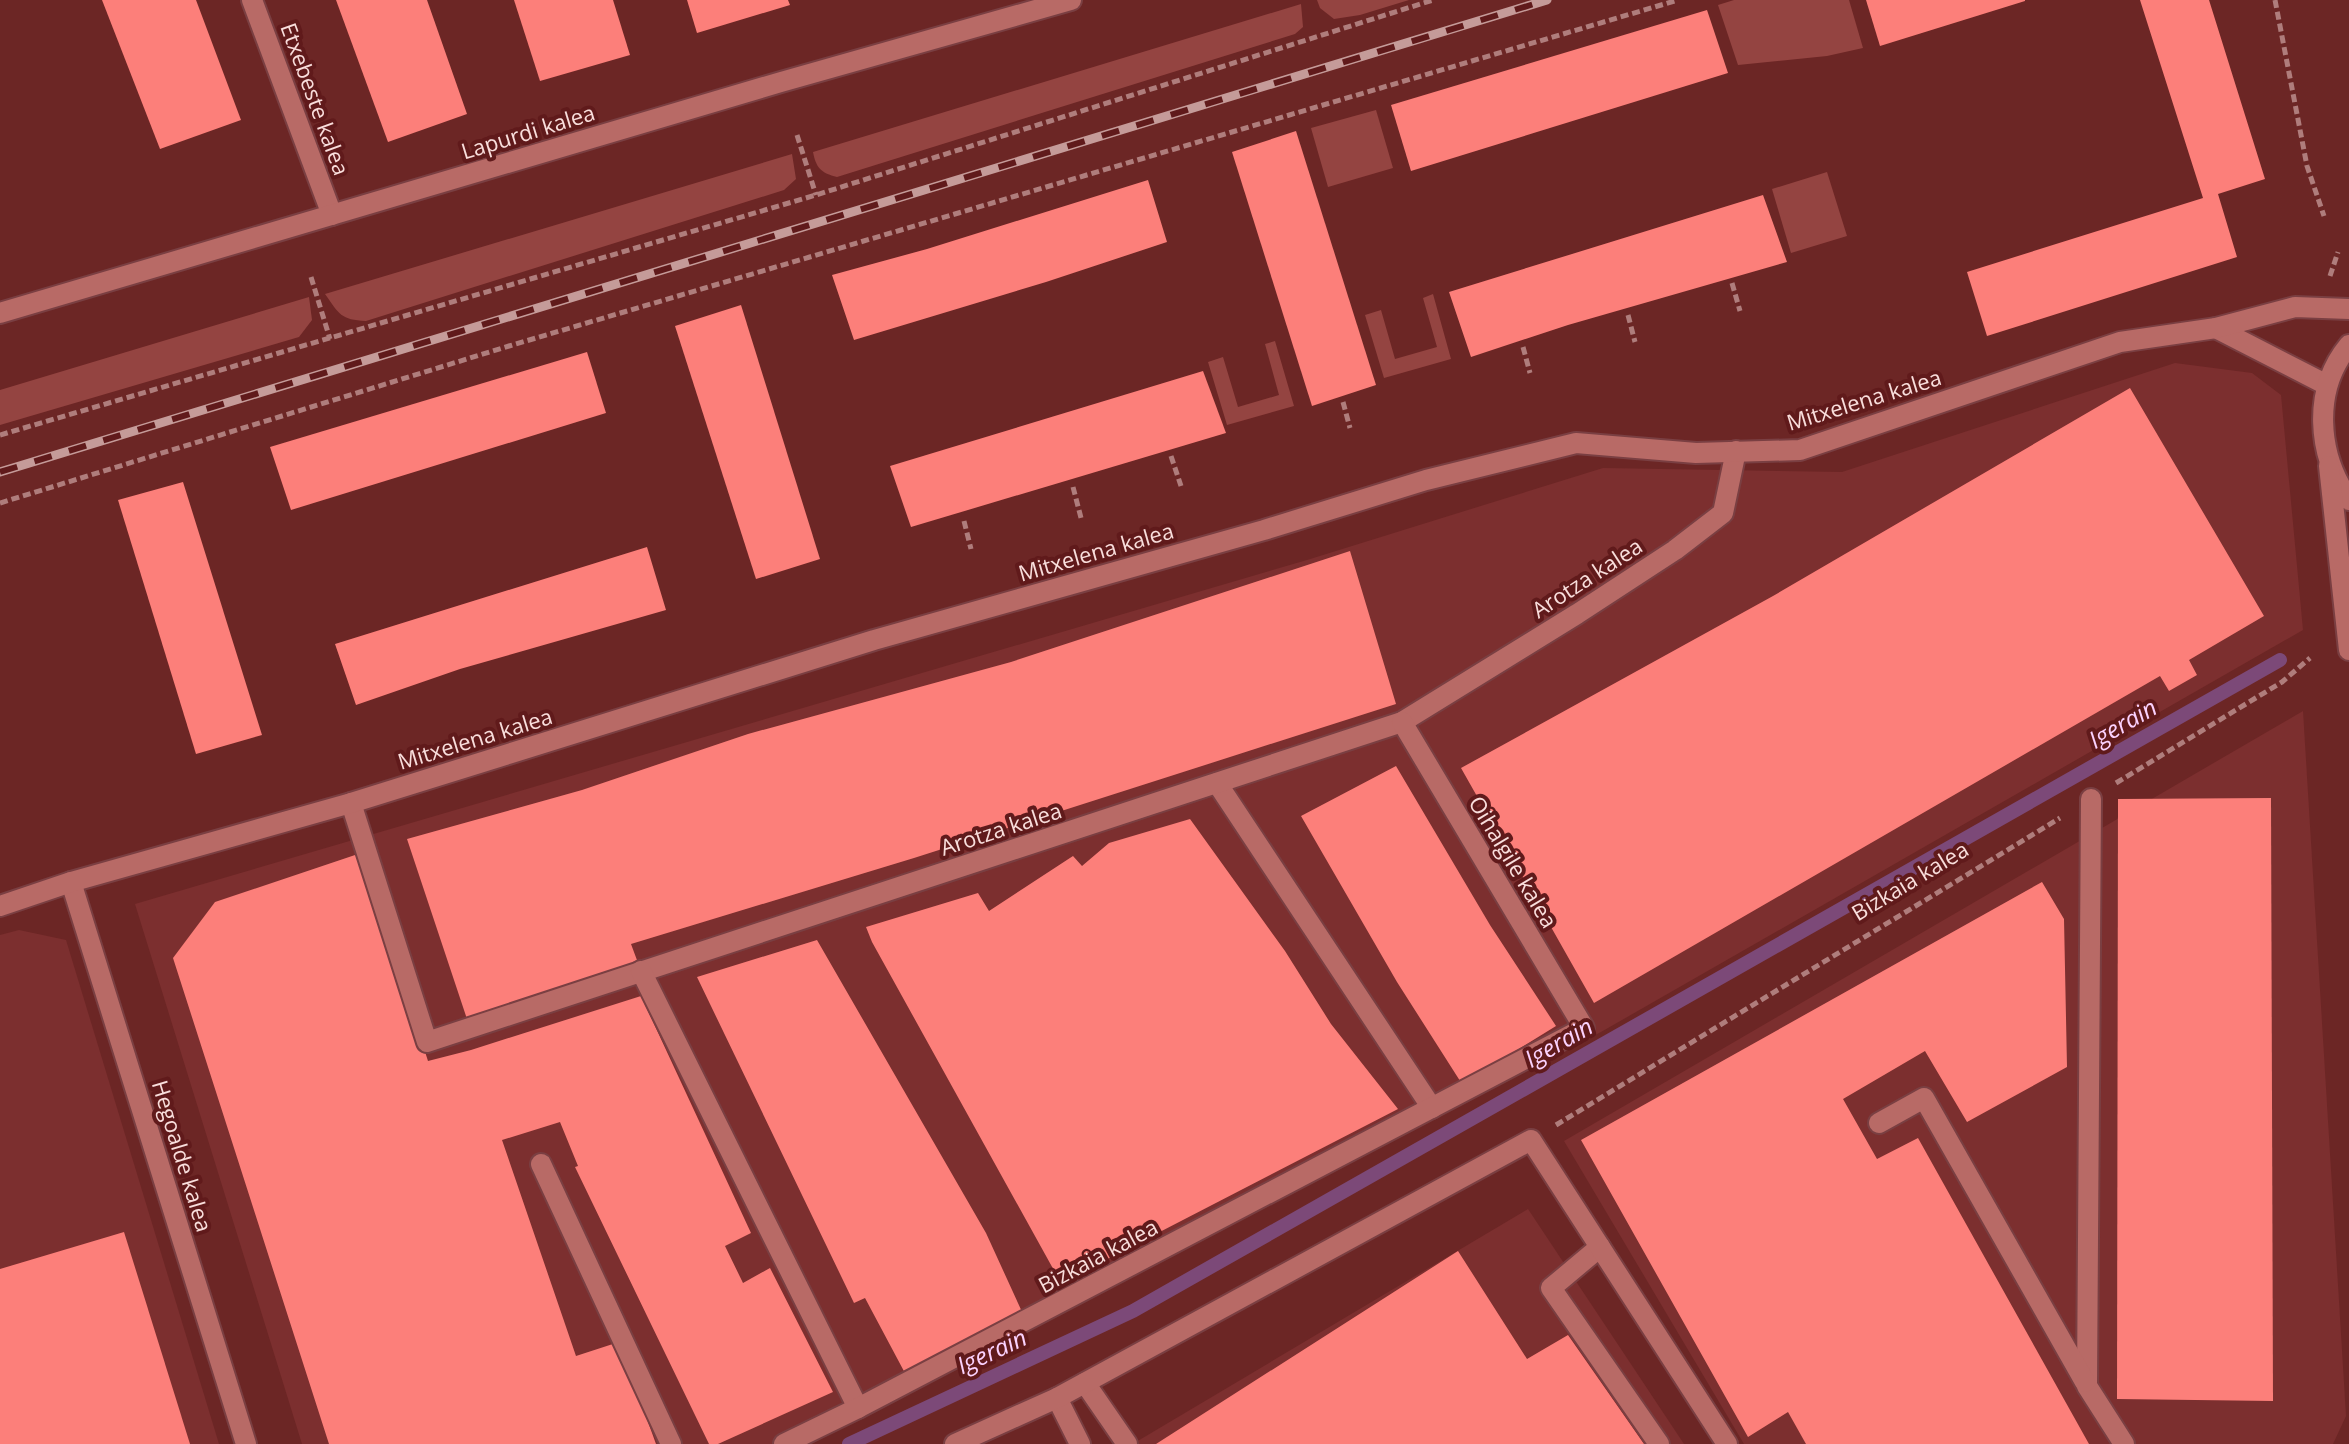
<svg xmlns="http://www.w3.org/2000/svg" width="2349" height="1444" font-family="'Open Sans',sans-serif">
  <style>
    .built { fill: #7c2f2f }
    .green { fill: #944441 }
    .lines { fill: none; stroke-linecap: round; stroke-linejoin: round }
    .stream { stroke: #7c4978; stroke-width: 14 }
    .building { fill: #fc7f7a }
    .service-casing { stroke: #7a3f42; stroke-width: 24 }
    .minor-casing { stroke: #7a3f42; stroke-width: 24 }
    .path { stroke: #af7d7c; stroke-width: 5; stroke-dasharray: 8 4; stroke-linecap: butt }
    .service { stroke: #b86a66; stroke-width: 20 }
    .minor { stroke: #b86a66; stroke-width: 20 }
    .rail-casing { stroke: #c59b99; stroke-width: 9 }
    .rail { stroke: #601a1b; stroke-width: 6; stroke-dasharray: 18; stroke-linecap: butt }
    .labels { text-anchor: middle; stroke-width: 8; stroke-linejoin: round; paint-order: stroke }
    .street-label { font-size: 22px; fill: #f9dedc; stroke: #601a1b }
    .water-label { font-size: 24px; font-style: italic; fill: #fbd2fe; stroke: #601a1b }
  </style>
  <rect width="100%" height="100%" fill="#6c2625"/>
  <g class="built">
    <path d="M2175,363L2252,373L2281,395L2303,630L1601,1032L783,1444H302L135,904L1307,560L1603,468L1842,472Z"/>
    <path d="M2303,711L2346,1416L2333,1444H1744L1564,1141Z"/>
    <path d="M19,930L66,940L219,1444H0V935Z"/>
    <path d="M1528,1209L1684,1444H1138L1136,1442Z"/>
  </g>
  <g class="green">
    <path d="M1317,0H1409L1360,15L1334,19L1320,8Z"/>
    <path d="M1734,0H1849L1863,48L1827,56L1738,65L1718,5Z"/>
    <path d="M1301,4L1303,27L1295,34L837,177C821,173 816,168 813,152Z"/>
    <path d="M1376,110L1393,168L1328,187L1311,128Z"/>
    <path d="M792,154L796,179L784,190L366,321C341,320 339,314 325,294Z"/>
    <path d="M1827,172L1847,236L1791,253L1772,189Z"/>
    <path d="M1433,294L1451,359L1384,378L1365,315L1381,310L1395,359L1437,347L1423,298Z"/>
    <path d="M309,297L312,320L299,337L0,425V390Z"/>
    <path d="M1275,341L1294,406L1227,425L1208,362L1223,357L1238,407L1279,395L1265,344Z"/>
  </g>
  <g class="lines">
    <path class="stream" d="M849,1444L1133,1311L2280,660"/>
  </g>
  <g class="building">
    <path d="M102,0H196L241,120L160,149Z"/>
    <path d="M336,0H427L467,114L388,142Z"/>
    <path d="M514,0H613L630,55L540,81Z"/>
    <path d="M687,0H788L790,5L697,33Z"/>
    <path d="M1866,0H2025V1L1880,46Z"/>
    <path d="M2140,0H2209L2265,179L2218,194L2237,257L1987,336L1967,272L2203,198Z"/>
    <path d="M1707,10L1728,73L1411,171L1391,105Z"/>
    <path d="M1296,131L1376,385L1312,406L1232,152Z"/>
    <path d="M1148,180L1167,242L1046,282L854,340L832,275L927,249Z"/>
    <path d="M1763,195L1787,262L1568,325L1471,357L1449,292Z"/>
    <path d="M741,305L820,559L756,579L675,326Z"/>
    <path d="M587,352L606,413L291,510L270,447Z"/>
    <path d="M1203,371L1226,433L911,527L890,466Z"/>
    <path d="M2130,388L2264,616L2189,660L2197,675L2169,691L2160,676L1594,1003L1461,768L1773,596Z"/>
    <path d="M183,482L262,735L196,754L118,500Z"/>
    <path d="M647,547L666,610L460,669L356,705L335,644Z"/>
    <path d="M1350,551L1396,704L914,858L631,944L641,971L467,1019L407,839L582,790L748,734L1011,662Z"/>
    <path d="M1396,766L1490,925L1556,1026L1462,1084L1397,982L1301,816Z"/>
    <path d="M2271,798L2273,1401L2117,1399L2118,799Z"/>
    <path d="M1190,819L1285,951L1331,1024L1398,1109L1061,1283L872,942L866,927L978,893L989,911L1073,856L1082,866L1109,843Z"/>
    <path d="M361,853L428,1061L471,1050L641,996L751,1233L725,1246L743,1283L770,1268L833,1392L718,1444H709L575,1167L578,1166L560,1122L502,1140L576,1356L619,1342L656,1444H329L173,958L215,902Z"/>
    <path d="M2042,882L2064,919L2067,1067L1967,1122L1925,1051L1843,1099L1877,1159L1918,1138L2089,1444H1806L1788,1412L1748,1437L1581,1140Z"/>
    <path d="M817,940L986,1233L1023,1314L906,1375L865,1298L854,1303L697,977Z"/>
    <path d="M124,1232L190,1444H0V1269Z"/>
    <path d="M1458,1251L1527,1359L1568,1335L1644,1444H1156Z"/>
  </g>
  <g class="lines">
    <defs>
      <g id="service">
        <path d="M1217,783L1432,1108"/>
        <path d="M2091,799L2087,1386L2124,1444"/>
        <path d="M351,803L427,1042L1402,722L1577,614L1675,550L1723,513L1736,451"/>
        <path d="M641,971L858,1408"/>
        <path d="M1879,1123L1924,1098L2085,1382"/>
        <path d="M541,1164L671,1444"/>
        <path d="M1600,1247L1551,1288L1659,1444"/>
        <path d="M1085,1383L1127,1444"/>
        <path d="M1057,1398L1080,1444"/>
        <path d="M784,1444L858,1408L1584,1028L1402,722"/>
      </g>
      <g id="minor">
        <path d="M252,0L332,215"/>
        <path d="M0,313L781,82L1071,0"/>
        <path d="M2216,328L2327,385"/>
        <path d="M2349,345C2312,390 2317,454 2349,500"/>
        <path d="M2329,466L2349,650"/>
        <path d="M71,882L246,1444"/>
        <path d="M0,906L71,882L351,803L874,640L1264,530L1426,480L1576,443L1696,453L1800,450L2120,342L2216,328L2295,307L2349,309"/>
        <path d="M955,1444L1057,1398L1531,1140L1727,1444"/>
      </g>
    </defs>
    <use href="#service" class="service-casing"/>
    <use href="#minor" class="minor-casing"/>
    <g class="path">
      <path d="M2275,0L2307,166L2324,216"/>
      <path d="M797,135L816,195"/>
      <path d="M2330,276L2338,252"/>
      <path d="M311,277L330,339"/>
      <path d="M1732,283L1740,311"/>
      <path d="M1628,315L1635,342"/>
      <path d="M1523,347L1530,373"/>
      <path d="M1343,402L1350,428"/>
      <path d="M0,435L816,195L1433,0"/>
      <path d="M1171,456L1181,486"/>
      <path d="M1073,487L1081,518"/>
      <path d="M0,503L509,346L1678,0"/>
      <path d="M964,521L971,549"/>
      <path d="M2116,783L2282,682L2310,658"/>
      <path d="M1556,1125L2060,818"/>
    </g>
    <use href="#service" class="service"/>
    <use href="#minor" class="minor"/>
    <defs>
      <path id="rail" d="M0,472L1547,0"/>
    </defs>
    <use href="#rail" class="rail-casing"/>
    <use href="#rail" class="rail"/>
  </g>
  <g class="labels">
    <g class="street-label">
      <text transform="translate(315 99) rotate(70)" y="8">Etxebeste kalea</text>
      <text transform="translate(528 132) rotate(-17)" y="8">Lapurdi kalea</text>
      <text transform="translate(1864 400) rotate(-17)" y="8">Mitxelena kalea</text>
      <text transform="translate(1096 552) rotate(-16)" y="8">Mitxelena kalea</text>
      <text transform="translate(1587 578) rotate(-33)" y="8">Arotza kalea</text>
      <text transform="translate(475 739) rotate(-17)" y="8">Mitxelena kalea</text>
      <text transform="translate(1001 829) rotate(-18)" y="8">Arotza kalea</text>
      <text transform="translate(1513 862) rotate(59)" y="8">Oihalgile kalea</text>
      <text transform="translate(1910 881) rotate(-31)" y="8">Bizkaia kalea</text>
      <text transform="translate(182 1156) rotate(73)" y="8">Hegoalde kalea</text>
      <text transform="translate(1098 1256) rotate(-28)" y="8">Bizkaia kalea</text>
    </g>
    <g class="water-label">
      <text transform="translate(2123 724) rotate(-30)" y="8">Igerain</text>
      <text transform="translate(1559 1043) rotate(-30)" y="8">Igerain</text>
      <text transform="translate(992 1352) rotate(-25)" y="8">Igerain</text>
    </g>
  </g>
</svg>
